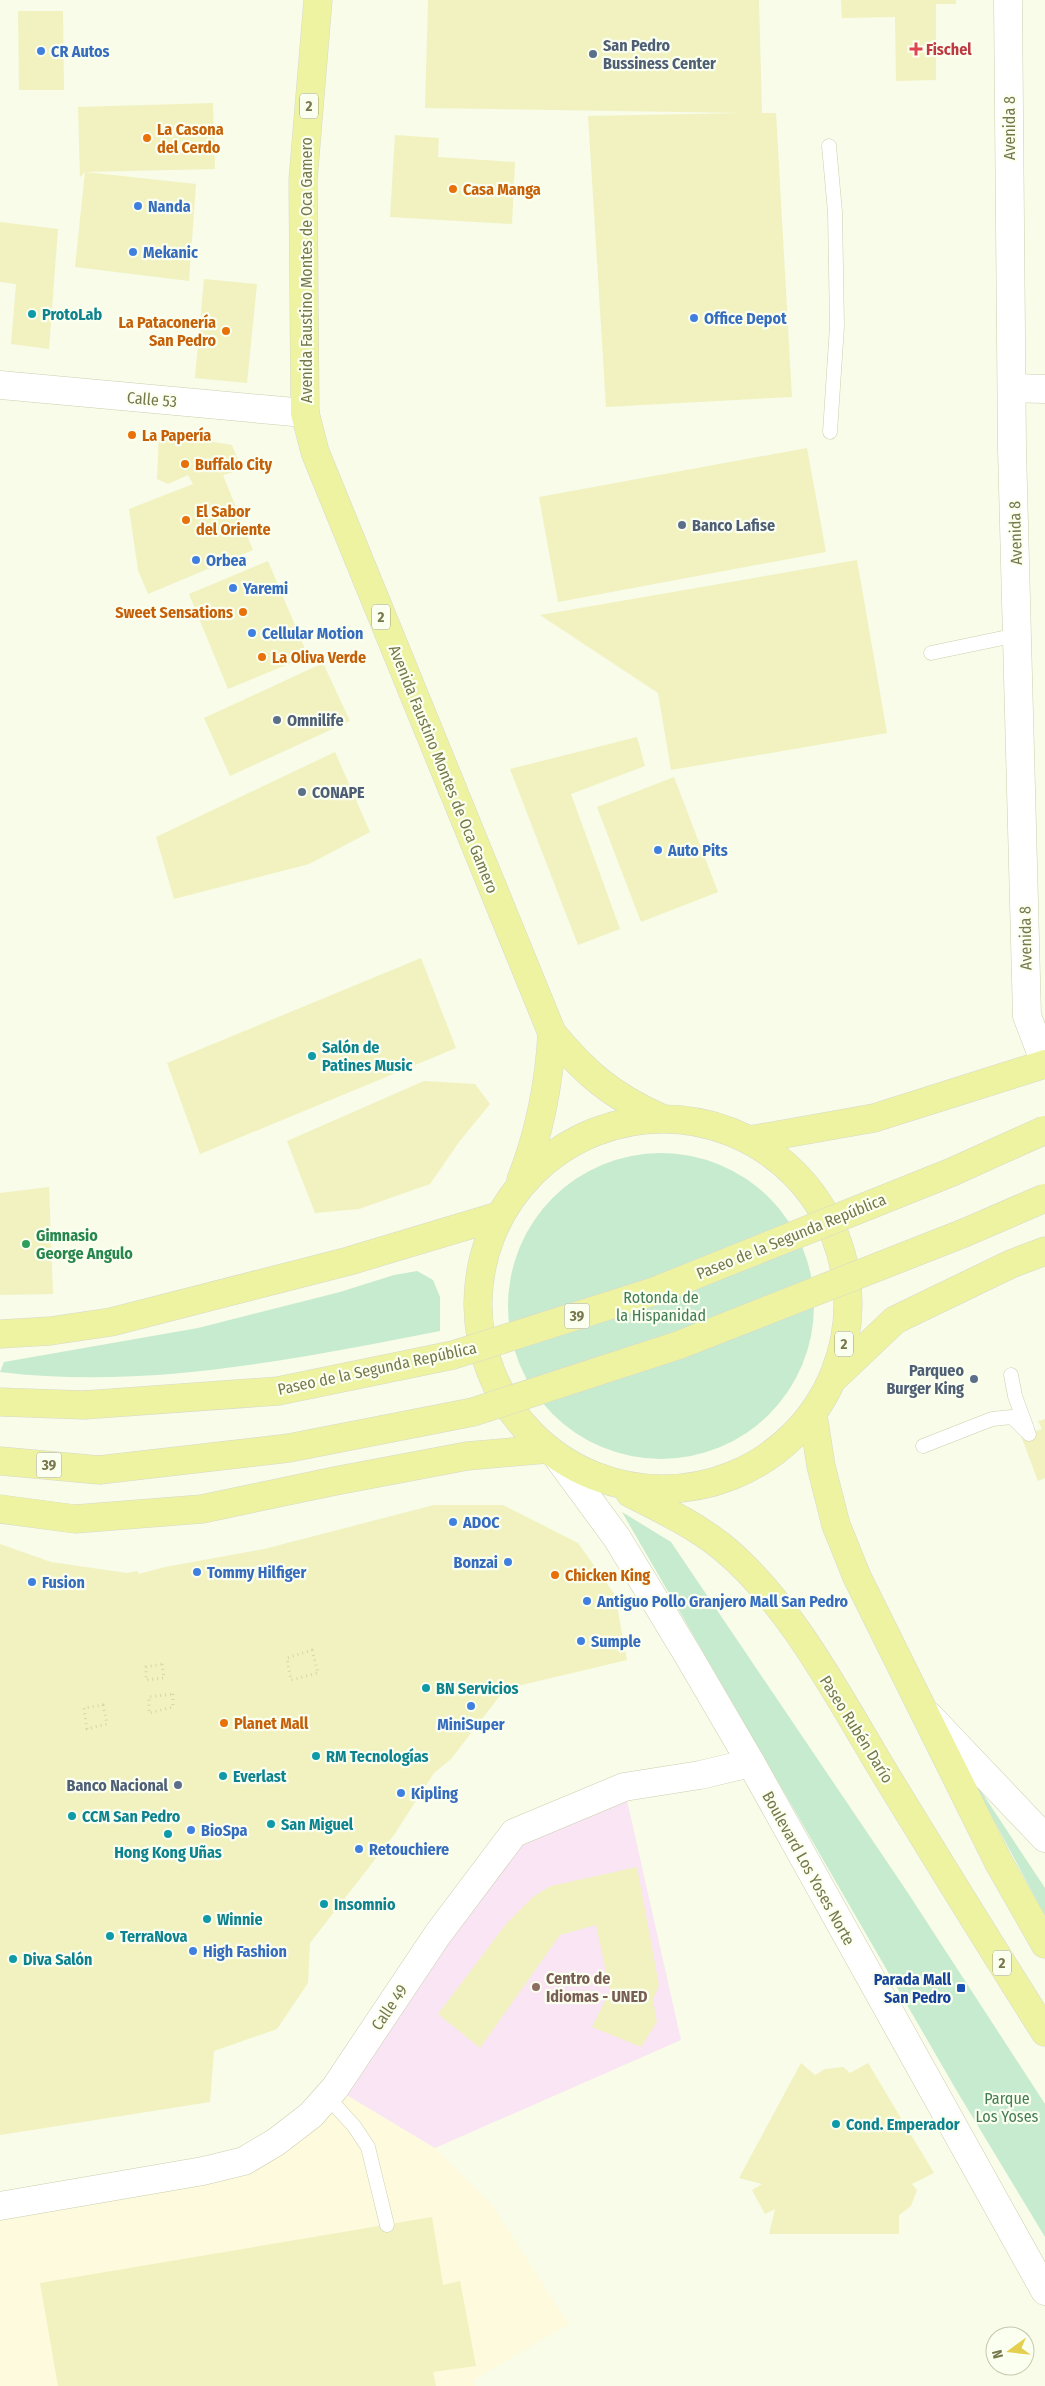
<svg xmlns="http://www.w3.org/2000/svg" width="1045" height="2386" font-family="'Fira Sans Condensed',sans-serif">
  <style>
    .commercial { fill: #fdfadd }
    .education { fill: #f9e5f4 }
    .green { fill: #c7ebcf }
    .building { fill: #f1f2c0 }
    .lines { fill: none; stroke-linecap: round; stroke-linejoin: round }
    .service-casing { stroke: #cccfae; stroke-width: 15 }
    .minor-casing { stroke: #cccfae; stroke-width: 29 }
    .tertiary-casing { stroke: #cccfae; stroke-width: 29 }
    .trunk-casing { stroke: #d9d9cd; stroke-width: 29 }
    .path { stroke: #d7d7a3; stroke-width: 3; stroke-dasharray: 1 4; stroke-linecap: butt }
    .service { stroke: #fff; stroke-width: 14 }
    .minor { stroke: #fff; stroke-width: 28 }
    .tertiary { stroke: #fff; stroke-width: 28 }
    .trunk { stroke: #edf3a1; stroke-width: 28 }
    .trunk-bridge-casing { stroke: #d9d9cd; stroke-width: 29; stroke-linecap: butt }
    .trunk-bridge { stroke: #edf3a1; stroke-width: 28 }
    .health-dot { fill: #e0444e; stroke: #fbffef; stroke-width: 2 }
    .shop-dot { fill: #3f7fe0; stroke: #fbffef; stroke-width: 2 }
    .service-dot { fill: #5c6f8a; stroke: #fbffef; stroke-width: 2 }
    .food-dot { fill: #e8710a; stroke: #fbffef; stroke-width: 2 }
    .culture-dot { fill: #0f9aa8; stroke: #fbffef; stroke-width: 2 }
    .leisure-dot { fill: #2e9e5b; stroke: #fbffef; stroke-width: 2 }
    .education-dot { fill: #8d6e63; stroke: #fbffef; stroke-width: 2 }
    .transit-dot { fill: #1a4fb4; stroke: #fbffef; stroke-width: 2 }
    .labels { text-anchor: middle; stroke-width: 4.5; stroke-linejoin: round; paint-order: stroke }
    .shield { fill: #fbffef; stroke: #9fa07d; stroke-width: 1 }
    .shield-label { font-size: 15px; font-weight: bold; fill: #77774c }
    .service-label { font-size: 16px; font-weight: bold; fill: #4e5e75; stroke: #fbffef; text-anchor: start }
    .health-label { font-size: 16px; font-weight: bold; fill: #be3a42; stroke: #fbffef; text-anchor: start }
    .shop-label { font-size: 16px; font-weight: bold; fill: #366cbe; stroke: #fbffef; text-anchor: start }
    .street-label { font-size: 16px; fill: #77774c; stroke: #fbffef }
    .food-label { font-size: 16px; font-weight: bold; fill: #c56008; stroke: #fbffef; text-anchor: start }
    .culture-label { font-size: 16px; font-weight: bold; fill: #0d838f; stroke: #fbffef; text-anchor: start }
    .leisure-label { font-size: 16px; font-weight: bold; fill: #27864d; stroke: #fbffef; text-anchor: start }
    .park-label { font-size: 16px; fill: #437d56; stroke: #fbffef }
    .education-label { font-size: 16px; font-weight: bold; fill: #785e54; stroke: #fbffef; text-anchor: start }
    .transit-label { font-size: 16px; font-weight: bold; fill: #164399; stroke: #fbffef; text-anchor: end }
  </style>
  <rect width="100%" height="100%" fill="#f8fce9"/>
  <path class="commercial" d="M335,2088L435,2148L492,2205L569,2324L474,2380L476,2386H0V2206L244,2161Z"/>
  <path class="education" d="M624,1787L681,2040L435,2148L335,2088L514,1833Z"/>
  <g class="green">
    <circle cx="661" cy="1306" r="153"/>
    <path d="M417,1271L433,1280L440,1297V1331C295,1359 147,1390 0,1372L4,1362L198,1328L340,1292L394,1275Z"/>
    <path d="M622,1512L671,1542L906,1890L1045,2104V2237L958,2093Z"/>
    <path d="M967,1770L1045,1888V1916Z"/>
  </g>
  <g class="building">
    <path d="M428,0H759L762,113H776L792,397L606,407L588,116L743,113L425,108Z"/>
    <path d="M841,0H956V4H936V80L896,81L895,17L842,18Z"/>
    <path d="M18,11H63L64,90H19Z"/>
    <path d="M213,103L215,169L85,172L80,177L78,107Z"/>
    <path d="M395,135L439,138L438,157L515,162L512,224L390,217Z"/>
    <path d="M85,172L196,184L189,281L75,267Z"/>
    <path d="M0,222L58,229L49,349L11,344L16,284L0,282Z"/>
    <path d="M204,279L257,284L247,383L195,378Z"/>
    <path d="M159,433L232,445L242,470L223,475L253,550L148,594L138,570L129,509L193,484L188,475L168,484L157,479Z"/>
    <path d="M807,448L826,552L558,602L539,497Z"/>
    <path d="M857,560L887,733L671,770L658,693L540,615Z"/>
    <path d="M268,561L308,656L228,689L189,594Z"/>
    <path d="M323,663L350,721L230,776L204,718Z"/>
    <path d="M637,737L645,766L571,794L620,929L578,945L510,769Z"/>
    <path d="M335,752L370,832L309,864L174,899L156,837Z"/>
    <path d="M674,777L718,892L641,922L597,807Z"/>
    <path d="M421,958L456,1048L200,1154L167,1063Z"/>
    <path d="M424,1081L475,1084L490,1104L459,1142L430,1184L359,1209L315,1213L287,1141Z"/>
    <path d="M49,1187L53,1294L0,1295V1193Z"/>
    <path d="M1045,1419V1478L1038,1481L1021,1436L1042,1429L1038,1421Z"/>
    <path d="M434,1505H503L578,1543L615,1595L627,1660L505,1689L451,1759L434,1773L394,1835L310,1943L308,1983L277,2029L214,2051L210,2102L0,2135V1544L51,1562L127,1573L138,1571V1574L165,1567L264,1549Z"/>
    <path d="M637,1867L659,1985L653,2000L657,2022L641,2047L592,2027L610,1991L596,1925L560,1935L480,2048L438,2014L506,1924L534,1896L551,1886Z"/>
    <path d="M801,2063L815,2075L825,2069L843,2067L850,2073L868,2063L934,2173L912,2184L917,2190L911,2206L899,2215V2234H769L775,2209L765,2214L752,2190L762,2184L739,2178Z"/>
    <path d="M432,2217L443,2285L460,2281L476,2366L433,2372L436,2386H58L40,2283Z"/>
  </g>
  <g class="lines">
    <defs>
      <g id="service">
        <path d="M829,146L835,212L837,326L830,432"/>
        <path d="M931,653L1017,635"/>
        <path d="M1011,1375L1015,1396L1027,1429"/>
        <path d="M923,1446L992,1419L1012,1417L1029,1434"/>
        <path d="M322,2109L333,2103L354,2126L368,2147L387,2225"/>
      </g>
      <g id="minor">
        <path d="M0,385L305,413"/>
        <path d="M1012,388L1045,389"/>
        <path d="M556,1455L617,1538L688,1655L751,1763L1045,2291"/>
        <path d="M0,2206L203,2171L244,2161L276,2142L311,2115L335,2088L438,1934L514,1833L624,1787L700,1775L751,1763"/>
      </g>
      <g id="tertiary">
        <path d="M1008,0L1012,449L1027,1016L1045,1063"/>
        <path d="M929,1716L1045,1838"/>
      </g>
      <g id="trunk">
        <path d="M318,0L303,180L305,413L315,452L552,1033C586,1074 612,1096 661,1118"/>
        <circle cx="663" cy="1304" r="185"/>
        <path d="M750,1140L874,1118L1045,1064"/>
        <path d="M521,1180C540,1132 549,1085 552,1033"/>
        <path d="M0,1334L50,1331L111,1322L349,1261L499,1216"/>
        <path d="M835,1377L895,1320L1011,1264L1045,1251"/>
        <path d="M0,1402L84,1405"/>
        <path d="M813,1415L821,1466L836,1525L857,1577L999,1863L1045,1944"/>
        <path d="M0,1461L99,1470"/>
        <path d="M630,1493C661,1509 693,1524 721,1546C790,1602 838,1696 884,1772C937,1859 990,1945 1045,2032"/>
        <path d="M0,1509L75,1519L202,1509L335,1481L467,1456L547,1449"/>
      </g>
    </defs>
    <use href="#service" class="service-casing"/>
    <use href="#minor" class="minor-casing"/>
    <use href="#tertiary" class="tertiary-casing"/>
    <use href="#trunk" class="trunk-casing"/>
    <g class="path">
      <path d="M312,1650L318,1673L291,1680L287,1658Z"/>
      <path d="M162,1664L164,1678L146,1680V1667Z"/>
      <path d="M173,1694V1707L149,1713V1697Z"/>
      <path d="M103,1705L107,1724L87,1729L84,1708Z"/>
    </g>
    <use href="#service" class="service"/>
    <use href="#minor" class="minor"/>
    <use href="#tertiary" class="tertiary"/>
    <use href="#trunk" class="trunk"/>
    <defs>
      <g id="trunk-bridge">
        <path d="M84,1405L278,1391L453,1355L655,1291L952,1172L1045,1130"/>
        <path d="M99,1470L289,1448L473,1412L679,1345L964,1233L1045,1198"/>
      </g>
    </defs>
    <use href="#trunk-bridge" class="trunk-bridge-casing"/>
    <use href="#trunk-bridge" class="trunk-bridge"/>
  </g>
  <path class="health-dot" d="M913.5 41.5h5v5h5v5h-5v5h-5v-5h-5v-5h5z"/>
  <g class="shop-dot">
    <circle cx="41" cy="51" r="5"/>
    <circle cx="138" cy="206" r="5"/>
    <circle cx="133" cy="252" r="5"/>
    <circle cx="694" cy="318" r="5"/>
    <circle cx="196" cy="560" r="5"/>
    <circle cx="233" cy="588" r="5"/>
    <circle cx="252" cy="633" r="5"/>
    <circle cx="658" cy="850" r="5"/>
    <circle cx="453" cy="1522" r="5"/>
    <circle cx="508" cy="1562" r="5"/>
    <circle cx="197" cy="1572" r="5"/>
    <circle cx="32" cy="1582" r="5"/>
    <circle cx="587" cy="1601" r="5"/>
    <circle cx="581" cy="1641" r="5"/>
    <circle cx="471" cy="1706" r="5"/>
    <circle cx="401" cy="1793" r="5"/>
    <circle cx="191" cy="1830" r="5"/>
    <circle cx="359" cy="1849" r="5"/>
    <circle cx="193" cy="1951" r="5"/>
  </g>
  <g class="service-dot">
    <circle cx="593" cy="54" r="5"/>
    <circle cx="682" cy="525" r="5"/>
    <circle cx="277" cy="720" r="5"/>
    <circle cx="302" cy="792" r="5"/>
    <circle cx="974" cy="1379" r="5"/>
    <circle cx="178" cy="1785" r="5"/>
  </g>
  <g class="food-dot">
    <circle cx="147" cy="138" r="5"/>
    <circle cx="453" cy="189" r="5"/>
    <circle cx="226" cy="331" r="5"/>
    <circle cx="132" cy="435" r="5"/>
    <circle cx="185" cy="464" r="5"/>
    <circle cx="186" cy="520" r="5"/>
    <circle cx="243" cy="612" r="5"/>
    <circle cx="262" cy="657" r="5"/>
    <circle cx="555" cy="1575" r="5"/>
    <circle cx="224" cy="1723" r="5"/>
  </g>
  <g class="culture-dot">
    <circle cx="32" cy="314" r="5"/>
    <circle cx="312" cy="1056" r="5"/>
    <circle cx="426" cy="1688" r="5"/>
    <circle cx="316" cy="1756" r="5"/>
    <circle cx="223" cy="1776" r="5"/>
    <circle cx="72" cy="1816" r="5"/>
    <circle cx="271" cy="1824" r="5"/>
    <circle cx="168" cy="1834" r="5"/>
    <circle cx="324" cy="1904" r="5"/>
    <circle cx="207" cy="1919" r="5"/>
    <circle cx="110" cy="1936" r="5"/>
    <circle cx="13" cy="1959" r="5"/>
    <circle cx="836" cy="2124" r="5"/>
  </g>
  <circle class="leisure-dot" cx="26" cy="1244" r="5"/>
  <circle class="education-dot" cx="536" cy="1987" r="5"/>
  <rect class="transit-dot" x="956" y="1983" width="10" height="10" rx="2.5"/>
  <g class="labels">
    <g class="shield">
      <rect x="300" y="93.5" width="18" height="25" rx="4"/>
      <rect x="372" y="604.5" width="18" height="25" rx="4"/>
      <rect x="564.5" y="1303.5" width="25" height="25" rx="4"/>
      <rect x="835" y="1331.5" width="18" height="25" rx="4"/>
      <rect x="36.5" y="1452.5" width="25" height="25" rx="4"/>
      <rect x="993" y="1950.5" width="18" height="25" rx="4"/>
    </g>
    <g class="shield-label">
      <text x="309" y="111">2</text>
      <text x="381" y="622">2</text>
      <text x="577" y="1321">39</text>
      <text x="844" y="1349">2</text>
      <text x="49" y="1470">39</text>
      <text x="1002" y="1968">2</text>
    </g>
    <g class="service-label">
      <text x="603" y="51">San Pedro<tspan x="603" dy="18">Bussiness Center</tspan></text>
      <text x="692" y="531">Banco Lafise</text>
      <text x="287" y="726">Omnilife</text>
      <text x="312" y="798">CONAPE</text>
      <text x="964" y="1376" text-anchor="end">Parqueo<tspan x="964" dy="18">Burger King</tspan></text>
      <text x="168" y="1791" text-anchor="end">Banco Nacional</text>
    </g>
    <g class="health-label">
      <text x="926" y="55">Fischel</text>
    </g>
    <g class="shop-label">
      <text x="51" y="57">CR Autos</text>
      <text x="148" y="212">Nanda</text>
      <text x="143" y="258">Mekanic</text>
      <text x="704" y="324">Office Depot</text>
      <text x="206" y="566">Orbea</text>
      <text x="243" y="594">Yaremi</text>
      <text x="262" y="639">Cellular Motion</text>
      <text x="668" y="856">Auto Pits</text>
      <text x="463" y="1528">ADOC</text>
      <text x="498" y="1568" text-anchor="end">Bonzai</text>
      <text x="207" y="1578">Tommy Hilfiger</text>
      <text x="42" y="1588">Fusion</text>
      <text x="597" y="1607">Antiguo Pollo Granjero Mall San Pedro</text>
      <text x="591" y="1647">Sumple</text>
      <text x="471" y="1730" text-anchor="middle">MiniSuper</text>
      <text x="411" y="1799">Kipling</text>
      <text x="201" y="1836">BioSpa</text>
      <text x="369" y="1855">Retouchiere</text>
      <text x="203" y="1957">High Fashion</text>
    </g>
    <g class="street-label">
      <text transform="translate(1009 128) rotate(-90)" y="6">Avenida 8</text>
      <text transform="translate(306 270) rotate(-90)" y="6">Avenida Faustino Montes de Oca Gamero</text>
      <text transform="translate(152 399) rotate(5)" y="6">Calle 53</text>
      <text transform="translate(1015 533) rotate(-92)" y="6">Avenida 8</text>
      <text transform="translate(444 769) rotate(68)" y="6">Avenida Faustino Montes de Oca Gamero</text>
      <text transform="translate(1025 938) rotate(-91)" y="6">Avenida 8</text>
      <text transform="translate(791 1236) rotate(-22)" y="6">Paseo de la Segunda República</text>
      <text transform="translate(377 1368) rotate(-12)" y="6">Paseo de la Segunda República</text>
      <text transform="translate(857 1729) rotate(58)" y="6">Paseo Rubén Darío</text>
      <text transform="translate(809 1868) rotate(61)" y="6">Boulevard Los Yoses Norte</text>
      <text transform="translate(389 2007) rotate(-56)" y="6">Calle 49</text>
    </g>
    <g class="food-label">
      <text x="157" y="135">La Casona<tspan x="157" dy="18">del Cerdo</tspan></text>
      <text x="463" y="195">Casa Manga</text>
      <text x="216" y="328" text-anchor="end">La Pataconería<tspan x="216" dy="18">San Pedro</tspan></text>
      <text x="142" y="441">La Papería</text>
      <text x="195" y="470">Buffalo City</text>
      <text x="196" y="517">El Sabor<tspan x="196" dy="18">del Oriente</tspan></text>
      <text x="233" y="618" text-anchor="end">Sweet Sensations</text>
      <text x="272" y="663">La Oliva Verde</text>
      <text x="565" y="1581">Chicken King</text>
      <text x="234" y="1729">Planet Mall</text>
    </g>
    <g class="culture-label">
      <text x="42" y="320">ProtoLab</text>
      <text x="322" y="1053">Salón de<tspan x="322" dy="18">Patines Music</tspan></text>
      <text x="436" y="1694">BN Servicios</text>
      <text x="326" y="1762">RM Tecnologías</text>
      <text x="233" y="1782">Everlast</text>
      <text x="82" y="1822">CCM San Pedro</text>
      <text x="281" y="1830">San Miguel</text>
      <text x="168" y="1858" text-anchor="middle">Hong Kong Uñas</text>
      <text x="334" y="1910">Insomnio</text>
      <text x="217" y="1925">Winnie</text>
      <text x="120" y="1942">TerraNova</text>
      <text x="23" y="1965">Diva Salón</text>
      <text x="846" y="2130">Cond. Emperador</text>
    </g>
    <g class="leisure-label">
      <text x="36" y="1241">Gimnasio<tspan x="36" dy="18">George Angulo</tspan></text>
    </g>
    <g class="park-label">
      <text x="661" y="1303">Rotonda de<tspan x="661" dy="18">la Hispanidad</tspan></text>
      <text x="1007" y="2104">Parque<tspan x="1007" dy="18">Los Yoses</tspan></text>
    </g>
    <g class="education-label">
      <text x="546" y="1984">Centro de<tspan x="546" dy="18">Idiomas - UNED</tspan></text>
    </g>
    <g class="transit-label">
      <text x="951" y="1985">Parada Mall<tspan x="951" dy="18">San Pedro</tspan></text>
    </g>
  </g>
  <g transform="translate(1010 2351) rotate(255)"><circle r="24" fill="#fbffef" stroke="#c6c9ae"/>
  <path d="M0-4L9 19L0 12L-9 19Z" fill="#e5cf4f"/>
  <text y="-8" font-size="14" font-weight="bold" text-anchor="middle" fill="#77774c">N</text>
  </g>
</svg>
